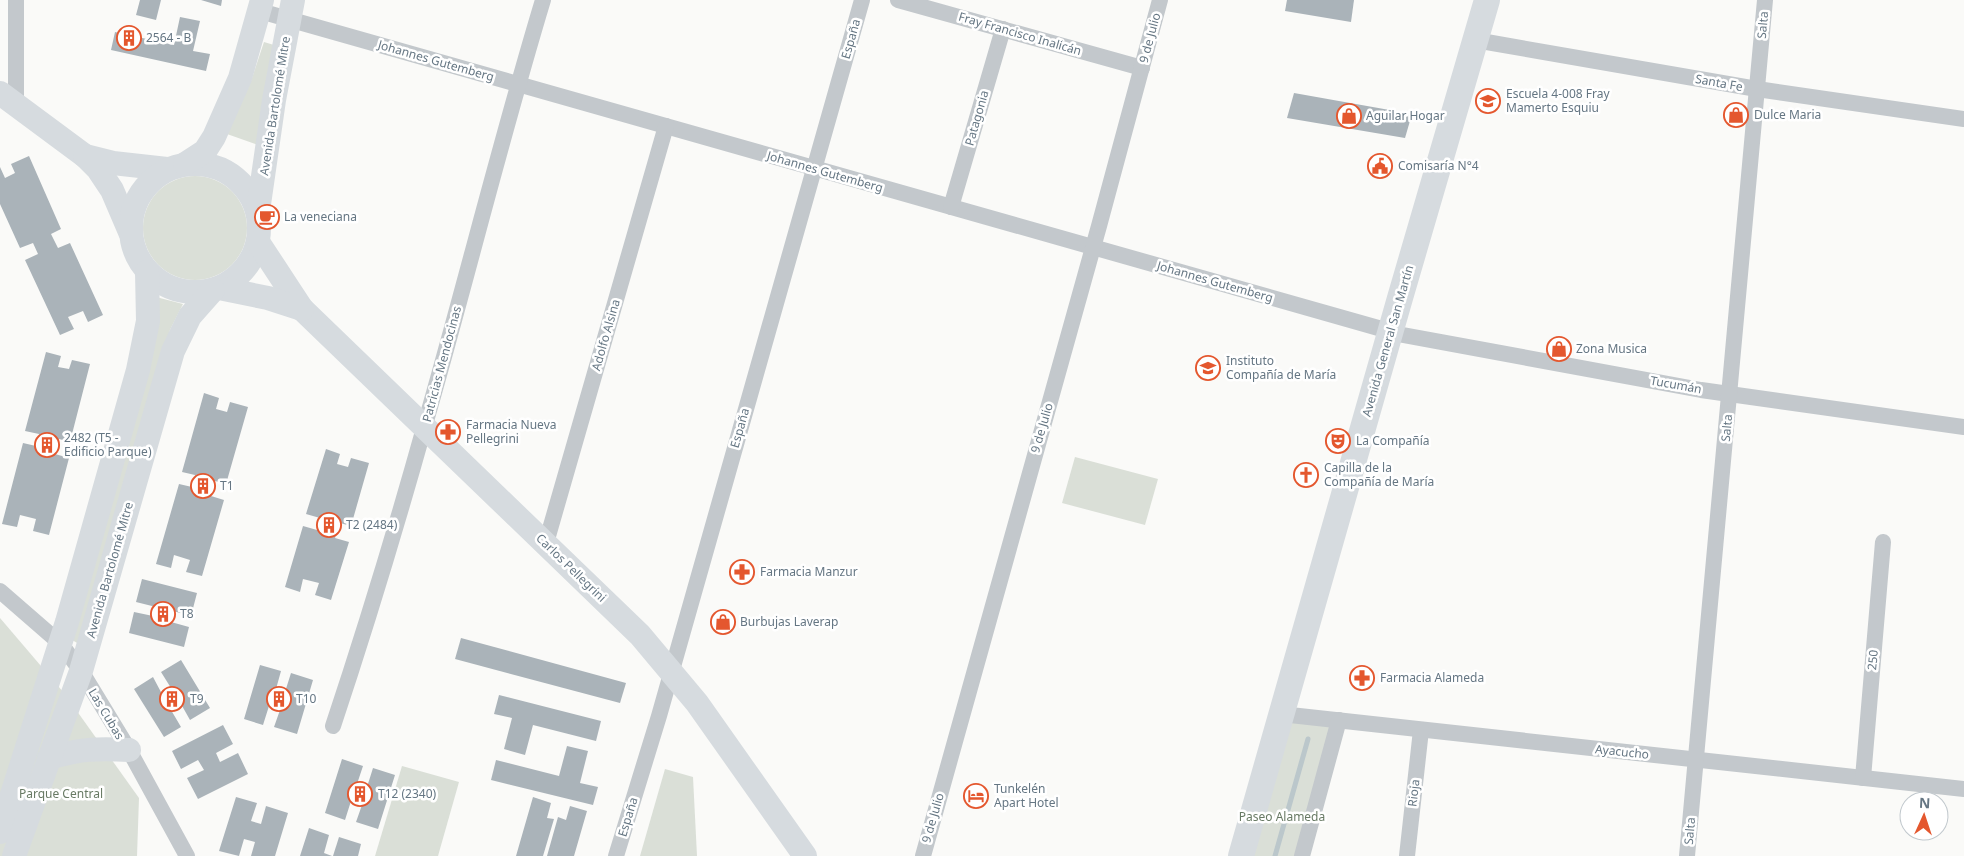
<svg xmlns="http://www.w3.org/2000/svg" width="1964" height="856" font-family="'Noto Sans',sans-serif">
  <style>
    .green { fill: #dadfd7 }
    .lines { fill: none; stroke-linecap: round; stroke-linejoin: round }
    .stream { stroke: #bbc7cb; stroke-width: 5 }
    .building { fill: #aab3b9 }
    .street { stroke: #c3c8cc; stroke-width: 16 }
    .secondary { stroke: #d6dbdf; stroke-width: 24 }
    .primary { stroke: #d6dbdf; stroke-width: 26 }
    .labels { text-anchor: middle; stroke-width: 5; stroke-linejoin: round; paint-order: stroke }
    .street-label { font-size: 12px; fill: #657683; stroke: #fff }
    .poi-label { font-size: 12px; fill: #657683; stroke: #fff; text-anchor: start }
    .park-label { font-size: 12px; fill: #687a64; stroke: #fff }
  </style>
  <rect width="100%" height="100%" fill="#fafaf8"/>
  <g class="green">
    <path d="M264,42L274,45L258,145L227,134L251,81Z"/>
    <circle cx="195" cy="228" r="52"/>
    <path d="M156,297L183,304L170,330L79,644L72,640Z"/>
    <path d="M1075,457L1158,479L1145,525L1062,503Z"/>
    <path d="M0,618L64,693L139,798L137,856H0Z"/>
    <path d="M1281,714L1339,720L1302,856H1241Z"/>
    <path d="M402,766L459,782L438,856H375Z"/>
    <path d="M665,769L693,777L697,856H640Z"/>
  </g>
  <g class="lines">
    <path class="stream" d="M1275,856L1308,739"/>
  </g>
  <g class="building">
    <path d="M140,0H161L156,20L136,15Z"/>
    <path d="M201,0H222L221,6Z"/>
    <path d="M1287,0H1354L1351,22L1285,11Z"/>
    <path d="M180,17L200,21L193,51L210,54L206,71L111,50L115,32L174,45Z"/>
    <path d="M1294,93L1412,114L1405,138L1287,118Z"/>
    <path d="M29,156L61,229L51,234L58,248L70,243L103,315L88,322L83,311L68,317L74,329L60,335L25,260L38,254L33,243L20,248L0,204V167L5,178L15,173L11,164Z"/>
    <path d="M46,352L61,356L58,367L69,369L72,360L90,364L70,442L59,439L55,454L69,458L49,535L33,531L36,519L20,515L17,527L2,524L23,443L36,446L39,434L25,431Z"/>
    <path d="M204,393L219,398L216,409L227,412L230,402L248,407L226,484L215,481L211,496L224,500L202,576L186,572L190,560L174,555L171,568L156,564L179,484L192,487L195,475L182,472Z"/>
    <path d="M326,449L340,454L337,464L348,467L351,458L369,463L351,526L340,523L335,538L349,542L331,600L315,595L319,583L303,579L300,592L285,587L303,526L317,530L320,518L306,514Z"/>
    <path d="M142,579L197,593L191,616L173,611L171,622L189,627L184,647L129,633L134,612L153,616L156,607L136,602Z"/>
    <path d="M461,638L626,683L620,703L455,659Z"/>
    <path d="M181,660L210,708L190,720L181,704L171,710L181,727L164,737L134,689L153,677L162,694L171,688L161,672Z"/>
    <path d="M260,665L281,671L276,689L285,692L291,673L313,680L297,734L274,727L280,710L269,706L263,725L244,719Z"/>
    <path d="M499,695L601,721L596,741L533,725L525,755L504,749L512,718L494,714Z"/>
    <path d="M223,725L233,744L216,753L220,762L238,753L248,774L198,799L187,778L204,770L198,760L181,769L172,751Z"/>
    <path d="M567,746L588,751L580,783L598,787L593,805L491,780L496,760L559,776Z"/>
    <path d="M342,759L363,766L357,784L367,787L373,768L395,775L378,829L356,822L362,805L351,801L345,820L325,813Z"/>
    <path d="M236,797L257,803L251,821L261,824L266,806L288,813L275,856H251L255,842L244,839L239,856L219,851Z"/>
    <path d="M533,797L551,803L547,818L554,819L543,856H516Z"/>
    <path d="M570,806L587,811L574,856H547L558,817L566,820Z"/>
    <path d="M309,828L329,835L324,853L332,856H300Z"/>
    <path d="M339,837L361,844L358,856H333Z"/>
  </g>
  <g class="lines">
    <g class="street">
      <path d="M16,0V103"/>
      <path d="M898,0L1142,68"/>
      <path d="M260,11L1403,335L1701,390L1964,427"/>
      <path d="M1475,40L1757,89L1964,119"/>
      <path d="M951,207L1003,29"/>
      <path d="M546,543L666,126"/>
      <path d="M0,591L61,644L81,671L129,750L187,856"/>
      <path d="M1281,714L1964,789"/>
      <path d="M333,726C366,627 396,528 424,428C465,286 500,142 543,0"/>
      <path d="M1863,778L1883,542"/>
      <path d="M616,856L659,716L862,0"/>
      <path d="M923,856L1099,226L1160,0"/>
      <path d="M1302,856L1339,720"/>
      <path d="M1407,856L1421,730"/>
      <path d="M1687,856L1765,0"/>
    </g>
    <g class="secondary">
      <path d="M0,93L85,156L98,169L112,190L130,232"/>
      <path d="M85,156L113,163L167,169"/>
      <circle cx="195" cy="228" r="64"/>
      <path d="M185,164L205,151L214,137L240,78L262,0"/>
      <path d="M258,211L274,100L293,0"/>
      <path d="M258,242L302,309L640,635L697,703L805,856"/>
      <path d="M219,288L268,298L302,309"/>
      <path d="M49,758C79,749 98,748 129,750"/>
      <path d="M0,832L67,622L138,370L148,321L147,272"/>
      <path d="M14,856L81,671L173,351L190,316L213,290"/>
    </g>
    <path class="primary" d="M1241,856L1400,298L1487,0"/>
  </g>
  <defs>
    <symbol id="building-ring" viewBox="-11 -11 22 22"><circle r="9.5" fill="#fff" stroke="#e4572e" stroke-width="1.5"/><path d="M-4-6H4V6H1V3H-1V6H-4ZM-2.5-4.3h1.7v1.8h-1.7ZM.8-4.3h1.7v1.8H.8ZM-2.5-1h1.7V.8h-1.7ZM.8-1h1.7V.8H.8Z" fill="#e4572e"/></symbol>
    <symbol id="school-ring" viewBox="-11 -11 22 22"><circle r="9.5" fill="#fff" stroke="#e4572e" stroke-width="1.5"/><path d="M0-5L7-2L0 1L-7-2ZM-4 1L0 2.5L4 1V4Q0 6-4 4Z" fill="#e4572e"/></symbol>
    <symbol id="shop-ring" viewBox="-11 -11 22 22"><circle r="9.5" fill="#fff" stroke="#e4572e" stroke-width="1.5"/><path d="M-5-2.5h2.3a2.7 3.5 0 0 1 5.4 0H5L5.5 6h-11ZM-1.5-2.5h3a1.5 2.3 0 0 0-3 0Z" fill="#e4572e"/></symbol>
    <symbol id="civic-ring" viewBox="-11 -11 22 22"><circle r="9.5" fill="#fff" stroke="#e4572e" stroke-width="1.5"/><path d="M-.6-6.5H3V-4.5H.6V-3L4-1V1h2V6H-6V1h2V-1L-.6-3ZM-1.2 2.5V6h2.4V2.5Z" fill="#e4572e"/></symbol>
    <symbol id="cafe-ring" viewBox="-11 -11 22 22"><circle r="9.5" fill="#fff" stroke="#e4572e" stroke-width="1.5"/><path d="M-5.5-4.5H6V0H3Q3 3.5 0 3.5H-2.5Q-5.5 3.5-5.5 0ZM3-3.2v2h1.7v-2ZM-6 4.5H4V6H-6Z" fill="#e4572e"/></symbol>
    <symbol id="pharmacy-ring" viewBox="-11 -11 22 22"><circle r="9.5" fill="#fff" stroke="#e4572e" stroke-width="1.5"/><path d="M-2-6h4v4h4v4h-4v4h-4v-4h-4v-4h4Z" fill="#e4572e"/></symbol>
    <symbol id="theatre-ring" viewBox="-11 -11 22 22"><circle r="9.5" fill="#fff" stroke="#e4572e" stroke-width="1.5"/><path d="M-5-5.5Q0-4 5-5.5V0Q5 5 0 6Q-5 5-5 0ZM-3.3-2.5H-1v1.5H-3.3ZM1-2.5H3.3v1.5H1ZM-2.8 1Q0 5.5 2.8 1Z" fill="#e4572e"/></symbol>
    <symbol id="church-ring" viewBox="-11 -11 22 22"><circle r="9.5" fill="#fff" stroke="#e4572e" stroke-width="1.5"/><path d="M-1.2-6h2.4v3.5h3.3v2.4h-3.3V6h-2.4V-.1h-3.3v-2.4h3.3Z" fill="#e4572e"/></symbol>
    <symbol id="hotel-ring" viewBox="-11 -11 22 22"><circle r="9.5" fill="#fff" stroke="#e4572e" stroke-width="1.5"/><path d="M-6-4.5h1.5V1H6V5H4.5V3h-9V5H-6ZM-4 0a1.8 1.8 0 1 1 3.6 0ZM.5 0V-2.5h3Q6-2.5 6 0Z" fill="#e4572e"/></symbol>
  </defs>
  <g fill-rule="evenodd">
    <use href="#building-ring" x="115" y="24" width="28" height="28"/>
    <use href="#school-ring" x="1474" y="87" width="28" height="28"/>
    <use href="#shop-ring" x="1722" y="101" width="28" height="28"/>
    <use href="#shop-ring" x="1335" y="102" width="28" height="28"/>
    <use href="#civic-ring" x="1366" y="152" width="28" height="28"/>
    <use href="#cafe-ring" x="253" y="203" width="28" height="28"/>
    <use href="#shop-ring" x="1545" y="335" width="28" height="28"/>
    <use href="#school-ring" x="1194" y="354" width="28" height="28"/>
    <use href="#pharmacy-ring" x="434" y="418" width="28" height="28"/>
    <use href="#theatre-ring" x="1324" y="427" width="28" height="28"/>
    <use href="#building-ring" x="33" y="431" width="28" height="28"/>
    <use href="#church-ring" x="1292" y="461" width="28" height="28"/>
    <use href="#building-ring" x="189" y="472" width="28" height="28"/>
    <use href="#building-ring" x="315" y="511" width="28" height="28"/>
    <use href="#pharmacy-ring" x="728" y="558" width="28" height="28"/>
    <use href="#building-ring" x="149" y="600" width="28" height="28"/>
    <use href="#shop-ring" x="709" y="608" width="28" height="28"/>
    <use href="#pharmacy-ring" x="1348" y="664" width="28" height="28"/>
    <use href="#building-ring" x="158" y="685" width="28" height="28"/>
    <use href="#building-ring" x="265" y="685" width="28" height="28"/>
    <use href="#building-ring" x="346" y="780" width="28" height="28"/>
    <use href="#hotel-ring" x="962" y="782" width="28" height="28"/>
  </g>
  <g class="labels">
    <g class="street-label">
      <text transform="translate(1763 25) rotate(-85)" y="4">Salta</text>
      <text transform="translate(1020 34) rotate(16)" y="4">Fray Francisco Inalicán</text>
      <text transform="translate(1150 38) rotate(-75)" y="4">9 de Julio</text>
      <text transform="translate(851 39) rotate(-74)" y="4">España</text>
      <text transform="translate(436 61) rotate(16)" y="4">Johannes Gutemberg</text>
      <text transform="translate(1719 83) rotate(10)" y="4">Santa Fe</text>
      <text transform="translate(275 106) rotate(-81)" y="4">Avenida Bartolomé Mitre</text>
      <text transform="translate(977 118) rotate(-74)" y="4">Patagonia</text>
      <text transform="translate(825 172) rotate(16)" y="4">Johannes Gutemberg</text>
      <text transform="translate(1215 282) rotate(16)" y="4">Johannes Gutemberg</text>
      <text transform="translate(606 335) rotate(-74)" y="4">Adolfo Alsina</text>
      <text transform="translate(1388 341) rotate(-74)" y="4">Avenida General San Martín</text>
      <text transform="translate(442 364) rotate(-75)" y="4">Patricias Mendocinas</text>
      <text transform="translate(1676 385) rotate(10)" y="4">Tucumán</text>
      <text transform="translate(740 428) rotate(-74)" y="4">España</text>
      <text transform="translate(1042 428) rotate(-74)" y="4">9 de Julio</text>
      <text transform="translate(1727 428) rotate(-85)" y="4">Salta</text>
      <text transform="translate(571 568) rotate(44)" y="4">Carlos Pellegrini</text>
      <text transform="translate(110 570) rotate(-74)" y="4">Avenida Bartolomé Mitre</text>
      <text transform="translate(1873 660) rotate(-85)" y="4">250</text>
      <text transform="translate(106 714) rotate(59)" y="4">Las Cubas</text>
      <text transform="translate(1622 752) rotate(6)" y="4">Ayacucho</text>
      <text transform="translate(1414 793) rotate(-83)" y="4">Rioja</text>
      <text transform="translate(628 817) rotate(-73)" y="4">España</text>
      <text transform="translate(933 818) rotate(-74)" y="4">9 de Julio</text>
      <text transform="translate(1690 831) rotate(-85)" y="4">Salta</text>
    </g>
    <g class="poi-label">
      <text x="146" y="42">2564 - B</text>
      <text x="1506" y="98">Escuela 4-008 Fray<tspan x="1506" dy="14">Mamerto Esquiu</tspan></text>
      <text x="1754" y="119">Dulce Maria</text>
      <text x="1366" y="120">Aguilar Hogar</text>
      <text x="1398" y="170">Comisaría N°4</text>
      <text x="284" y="221">La veneciana</text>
      <text x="1576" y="353">Zona Musica</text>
      <text x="1226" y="365">Instituto<tspan x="1226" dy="14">Compañía de María</tspan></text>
      <text x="466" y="429">Farmacia Nueva<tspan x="466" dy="14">Pellegrini</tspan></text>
      <text x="64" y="442">2482 (T5 -<tspan x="64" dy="14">Edificio Parque)</tspan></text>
      <text x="1356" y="445">La Compañía</text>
      <text x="1324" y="472">Capilla de la<tspan x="1324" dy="14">Compañía de María</tspan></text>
      <text x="220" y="490">T1</text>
      <text x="346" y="529">T2 (2484)</text>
      <text x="760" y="576">Farmacia Manzur</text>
      <text x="180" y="618">T8</text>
      <text x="740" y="626">Burbujas Laverap</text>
      <text x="1380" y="682">Farmacia Alameda</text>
      <text x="190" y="703">T9</text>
      <text x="296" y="703">T10</text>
      <text x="994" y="793">Tunkelén<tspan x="994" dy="14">Apart Hotel</tspan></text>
      <text x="378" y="798">T12 (2340)</text>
    </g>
    <g class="park-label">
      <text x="61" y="798">Parque Central</text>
      <text x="1282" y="821">Paseo Alameda</text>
    </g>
  </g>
  <g transform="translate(1924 816) rotate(3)"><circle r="24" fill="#ffffff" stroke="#c1c8cd"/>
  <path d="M0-4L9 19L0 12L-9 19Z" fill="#e4572e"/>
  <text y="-8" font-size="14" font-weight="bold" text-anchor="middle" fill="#657683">N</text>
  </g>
</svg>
